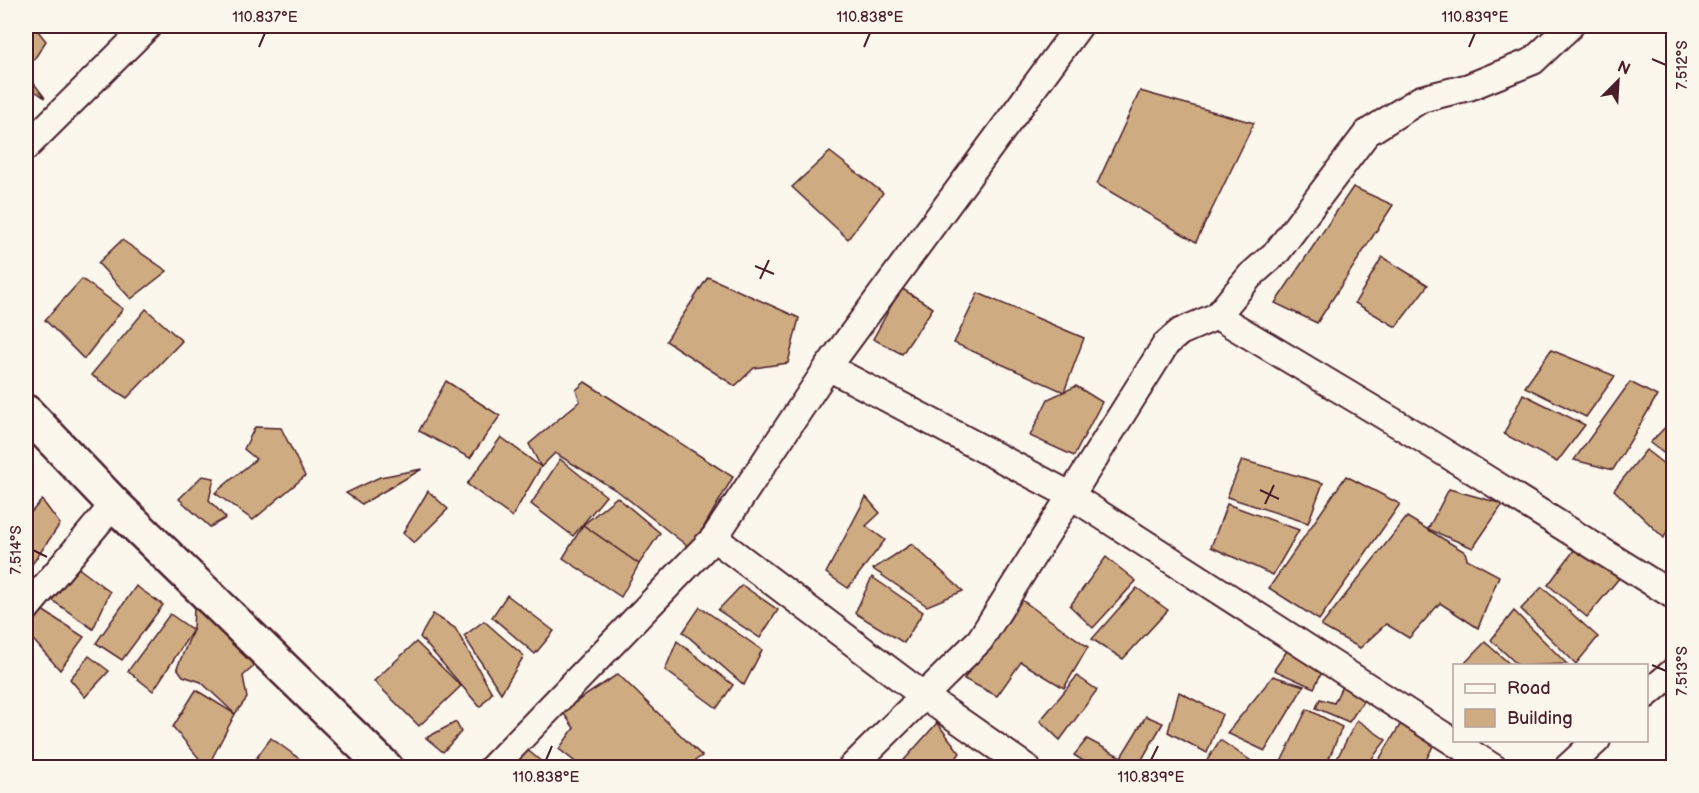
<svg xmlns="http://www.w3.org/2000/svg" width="1699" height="793" font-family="'Balsamiq Sans',sans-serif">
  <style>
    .building { fill: #ceab81; stroke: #4a1f2b; stroke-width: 1.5 }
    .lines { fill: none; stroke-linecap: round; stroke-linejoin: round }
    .street-casing { stroke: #4a1f2b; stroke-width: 30 }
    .secondary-casing { stroke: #4a1f2b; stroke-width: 38 }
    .street { stroke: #fbf7ec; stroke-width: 26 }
    .secondary { stroke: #fbf7ec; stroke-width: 33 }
    .ticks { fill: none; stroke: #4a1f2b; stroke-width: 2 }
    .neatline { fill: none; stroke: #4a1f2b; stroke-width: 2 }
    .ticks-label { font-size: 15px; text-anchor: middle; fill: #4a1f2b }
  </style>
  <rect width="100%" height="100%" fill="#fbf7ec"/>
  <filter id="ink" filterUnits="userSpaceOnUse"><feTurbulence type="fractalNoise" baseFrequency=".0167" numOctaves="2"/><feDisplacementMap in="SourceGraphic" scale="12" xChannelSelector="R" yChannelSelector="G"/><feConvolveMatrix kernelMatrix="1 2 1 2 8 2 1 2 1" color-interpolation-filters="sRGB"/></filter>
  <g filter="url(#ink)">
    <g class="building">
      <path d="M34,26L46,41L26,72V35Z"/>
      <path d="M26,73L45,98L26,85Z"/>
      <path d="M1140,91L1254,123L1196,242L1097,184Z"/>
      <path d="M830,152L883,193L848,239L792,187Z"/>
      <path d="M1353,187L1393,205L1317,323L1275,303Z"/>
      <path d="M122,240L167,271L131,299L98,263Z"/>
      <path d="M1382,257L1428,285L1396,327L1355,303Z"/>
      <path d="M708,277L799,318L788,363L754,368L735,386L666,341Z"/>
      <path d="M82,279L123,309L84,359L45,320Z"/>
      <path d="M901,288L933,308L902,354L873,339Z"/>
      <path d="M978,293L1084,338L1064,392L954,343Z"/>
      <path d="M146,309L182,341L127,398L91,375Z"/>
      <path d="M1551,350L1615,376L1586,417L1525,387Z"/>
      <path d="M446,381L500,416L470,458L419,431Z"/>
      <path d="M585,382L733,477L691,549L619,492L555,453L541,467L529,444L580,401L576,390Z"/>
      <path d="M1630,382L1657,396L1613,470L1574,460Z"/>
      <path d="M1076,386L1102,402L1074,456L1030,436L1048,399Z"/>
      <path d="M1523,394L1585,425L1557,462L1504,434Z"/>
      <path d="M1674,418V461L1650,443Z"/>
      <path d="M255,427L281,428L305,476L253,520L215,493L256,459L244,449Z"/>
      <path d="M501,437L541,467L512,517L467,484Z"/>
      <path d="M1646,450L1674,472V514L1664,538L1614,490Z"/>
      <path d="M560,459L606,496L573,536L531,504Z"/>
      <path d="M1242,460L1323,483L1308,523L1227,497Z"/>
      <path d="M422,469L362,504L346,493L380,477Z"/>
      <path d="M202,476L214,478L209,500L226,518L210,527L179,499Z"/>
      <path d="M1346,476L1400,504L1319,620L1269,588Z"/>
      <path d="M1449,489L1503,504L1473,548L1428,529Z"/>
      <path d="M428,491L448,509L414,543L403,533Z"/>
      <path d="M617,497L660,533L639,564L583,525Z"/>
      <path d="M866,497L880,513L866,526L885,540L848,588L826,573Z"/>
      <path d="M42,500L60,524L31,566L26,554V518Z"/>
      <path d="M1227,504L1299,530L1273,575L1211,547Z"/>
      <path d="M1407,517L1465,552L1467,559L1499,576L1478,628L1440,603L1409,638L1386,624L1360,648L1321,626Z"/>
      <path d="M583,525L639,564L621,597L563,558Z"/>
      <path d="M912,544L963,591L927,606L873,569Z"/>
      <path d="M1578,545L1620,577L1587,617L1548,585Z"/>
      <path d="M1106,557L1136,581L1093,628L1070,606Z"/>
      <path d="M77,567L110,592L93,629L52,600Z"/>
      <path d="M872,577L923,612L904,643L855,613Z"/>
      <path d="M742,585L778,610L760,638L718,610Z"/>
      <path d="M136,586L163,605L122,660L96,643Z"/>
      <path d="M1542,587L1598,637L1576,664L1521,609Z"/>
      <path d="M1137,588L1168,610L1123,659L1092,639Z"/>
      <path d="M507,595L554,631L535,654L492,617Z"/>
      <path d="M1019,598L1088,647L1064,688L1021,662L997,696L964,679Z"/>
      <path d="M700,607L762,650L744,685L683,632Z"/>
      <path d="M39,608L84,637L60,670L26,632Z"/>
      <path d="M194,608L261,660L243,676L247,698L235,714L201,682L183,676L177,668L193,630Z"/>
      <path d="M1514,611L1567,664L1519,666L1491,640Z"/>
      <path d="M170,614L193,630L153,691L128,671Z"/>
      <path d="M433,614L455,628L492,693L480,707L420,637Z"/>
      <path d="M484,621L524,656L501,693L464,636Z"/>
      <path d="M677,641L733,685L717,708L665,670Z"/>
      <path d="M416,642L461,686L419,726L374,681Z"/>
      <path d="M1485,642L1512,666H1462Z"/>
      <path d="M1289,648L1324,668L1314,688L1274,670Z"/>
      <path d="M89,656L109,671L85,697L70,679Z"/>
      <path d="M618,674L702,756L684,768H583L559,749L574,728L562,711Z"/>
      <path d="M1077,676L1097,690L1060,740L1040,721Z"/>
      <path d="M1273,676L1304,686L1265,751L1227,733Z"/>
      <path d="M1343,684L1366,697L1349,722L1316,708L1320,699L1334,703Z"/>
      <path d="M196,690L235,714L207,768L173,727Z"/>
      <path d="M1179,692L1222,714L1207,753L1168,732Z"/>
      <path d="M1307,709L1342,727L1325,768H1278Z"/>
      <path d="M1146,716L1163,723L1137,768H1094L1074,755L1087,739L1121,757Z"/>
      <path d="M1357,720L1386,740L1365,768H1332Z"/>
      <path d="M1403,720L1437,738L1422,768H1374Z"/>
      <path d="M456,722L461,732L443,752L426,738Z"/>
      <path d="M937,723L960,753L949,768H897Z"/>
      <path d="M271,738L312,768H249Z"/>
      <path d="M1220,740L1253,762H1273L1270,768H1215L1206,762Z"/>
      <path d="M519,743L549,768H505Z"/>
    </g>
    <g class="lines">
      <defs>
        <g id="street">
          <path d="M26,147L148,26"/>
          <path d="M1217,316L1421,438L1674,596"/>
          <path d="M828,367L1070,495L1494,768"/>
          <path d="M714,538L924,696L1027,768"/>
          <path d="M26,609L114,504"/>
          <path d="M1646,695L1674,671"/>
          <path d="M492,768L714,538L828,367L1079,26"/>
          <path d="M851,768L980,640L1166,344L1180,332L1217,316L1250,276L1277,252L1367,133L1421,99L1469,87L1533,61L1570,26"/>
          <path d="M1567,768L1597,740"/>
        </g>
        <path id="secondary" d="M26,412L114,504L386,768"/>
      </defs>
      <use href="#street" class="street-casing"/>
      <use href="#secondary" class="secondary-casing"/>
      <use href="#street" class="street"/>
      <use href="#secondary" class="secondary"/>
    </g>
  </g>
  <path class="ticks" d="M259,47L265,33M864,47L870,33M1469,47L1475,33M1652,59L1666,65M755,266L774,274M760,279L769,260M1260,490L1279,499M1265,504L1274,485M33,550L47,557M1652,665L1666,671M546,760L552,746M1151,760L1158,746"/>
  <rect width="1699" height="793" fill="none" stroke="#fbf7ec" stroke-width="66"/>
  <rect x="1453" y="664" width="195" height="78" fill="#fbf7ec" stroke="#b4a19f" stroke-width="1.5"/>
  <rect x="1465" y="684" width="30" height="9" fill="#fbf7ec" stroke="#b4a19f" stroke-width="1.5"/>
  <text x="1507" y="694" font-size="18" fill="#4a1f2b">Road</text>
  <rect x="1465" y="709" width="30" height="18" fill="#ceab81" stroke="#b4a19f" stroke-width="1.5"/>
  <text x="1507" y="724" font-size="18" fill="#4a1f2b">Building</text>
  <g transform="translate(1618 81) rotate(24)" stroke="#fbf7ec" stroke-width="4.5" paint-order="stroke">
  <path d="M0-4.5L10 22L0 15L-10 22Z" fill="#4a1f2b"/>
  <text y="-9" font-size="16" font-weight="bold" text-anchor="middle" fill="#4a1f2b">N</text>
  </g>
  <rect x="33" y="33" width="1633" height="727" class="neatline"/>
  <g class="ticks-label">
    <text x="265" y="22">110.837°E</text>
    <text x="870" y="22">110.838°E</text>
    <text x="1475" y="22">110.839°E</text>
    <text transform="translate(1682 65) rotate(-90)" y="5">7.512°S</text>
    <text transform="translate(16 550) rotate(-90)" y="5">7.514°S</text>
    <text transform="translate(1682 671) rotate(-90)" y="5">7.513°S</text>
    <text x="546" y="782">110.838°E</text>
    <text x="1151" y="782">110.839°E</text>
  </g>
</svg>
